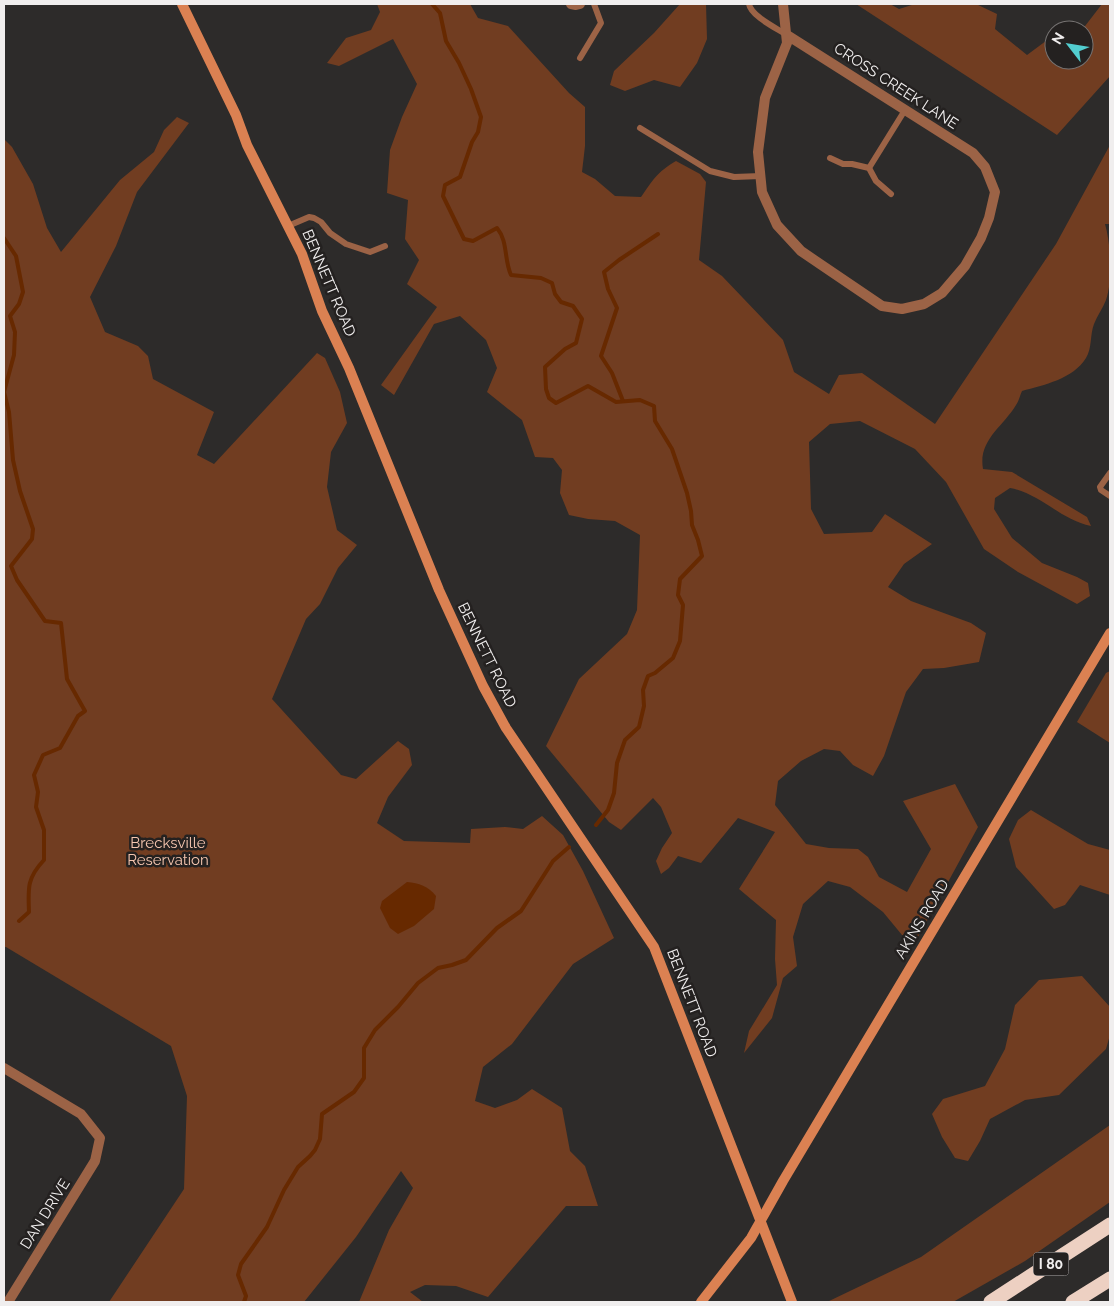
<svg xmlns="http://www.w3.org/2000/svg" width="1114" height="1306" font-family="Raleway,sans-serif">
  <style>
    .green { fill: #713d21 }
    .water { fill: #672900 }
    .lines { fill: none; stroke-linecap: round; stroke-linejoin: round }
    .stream { stroke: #672900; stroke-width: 4 }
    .lane { stroke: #9c6346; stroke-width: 6 }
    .street { stroke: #9c6346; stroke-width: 10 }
    .secondary { stroke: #db8152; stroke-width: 10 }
    .highway { stroke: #edd0c2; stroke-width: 15 }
    .labels { text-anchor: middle; stroke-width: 5; stroke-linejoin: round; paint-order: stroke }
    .shield { fill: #242120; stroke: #b3b0b0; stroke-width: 1 }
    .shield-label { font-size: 14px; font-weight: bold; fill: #f0eeee }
    .street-label { font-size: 15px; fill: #f0eeee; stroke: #242120 }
    .park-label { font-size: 15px; fill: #f6c6af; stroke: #242120 }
  </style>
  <rect width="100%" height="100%" fill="#2d2b2a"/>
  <g class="green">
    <path d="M377,4H470L478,18L508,26L569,93L585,107V146L582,172L595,179L615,196L641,197C653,180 657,172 676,161L700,174L706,182L699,260L722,276L783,340L794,372L829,394L839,375L862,373L935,424L1056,244L1110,145V224H1105C1111,245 1113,280 1106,300C1103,308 1097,316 1094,324C1090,334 1092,349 1086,358C1073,379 1044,385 1022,391C1020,395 1019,401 1016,405C1003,427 978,440 983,469L1012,472L1087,517L1091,526C1061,520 1039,493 1010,488L995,498L994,509L1012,538L1042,563L1077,577L1088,583L1090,596L1077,604L1018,572L984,549L946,482L915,449L860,421L830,424L809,442L811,509L824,534L872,532L885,514L932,544L904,564L888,587L911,601L971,623L986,633L979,662L944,668L923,669L906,692L884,756L873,776L853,765L840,751L824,749L801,761L778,781L775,805L806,844L829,848L858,849L868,857L879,877L907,892L931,849L903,801L955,784L978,827L917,939L902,935L883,912L850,887L828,881L803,904L793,937L797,966L783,978L772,1018L744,1053L749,1031L777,985L775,959L776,920L739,889L775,832L738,818L701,863L678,856L669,868L661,874L656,861L662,848L672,833L661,807L653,798L621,830L609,822L546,746L579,679L627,634L637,610L640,535L615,521L588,519L569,515L560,493L562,470L553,458L535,457L522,420L487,392L497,368L486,340L460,316L434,324L394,395L381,385L437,307L407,284L419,260L405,239L408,200L387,193L390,150L402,117L417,84L393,39L339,66L327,63L346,38L371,30L380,12Z"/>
    <path d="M680,4H706L707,39L697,63L680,87L654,80L625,91L610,85L614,71L654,33Z"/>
    <path d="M856,4H890L899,9L915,4H976L997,14L995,29L1027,55L1054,35V60H1084V30H1079H1082L1102,4H1110V76L1057,135Z"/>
    <path d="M177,117L189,123L137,192L116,246L90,297L105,332L138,346L148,356L153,379L214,412L197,455L214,464L317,353L325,358L340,392L347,423L331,452L327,487L337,530L357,545L338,568L320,604L306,619L272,699L341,775L356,779L398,741L409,749L412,765L388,797L377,823L404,841L470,843L471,829L505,827L523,829L542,816L563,835L583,871L614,938L573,964L512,1044L483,1067L475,1101L495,1108L517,1100L532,1089L562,1108L570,1151L585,1166L598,1206H566L488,1297L456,1286L425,1285L410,1292L423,1302H359L389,1230L413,1188L401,1171L356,1237L304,1302H109L184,1189L187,1096L171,1046L6,947H4V139L12,147L33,184L47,228L61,252L120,180L154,152L164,130Z"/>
    <path d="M1110,671V743L1077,722L1106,673Z"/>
    <path d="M1031,810L1088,844L1110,850V895L1080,885L1065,905L1054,909L1016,867L1009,839L1018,820Z"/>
    <path d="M1082,976L1110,1007V1035L1106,1049L1059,1095L1025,1100L990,1119L980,1141L968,1161L955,1158L942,1137L932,1114L943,1099L985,1086L1005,1049L1015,1005L1039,980Z"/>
    <path d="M1110,1125V1202L1025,1261L953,1302H827L921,1257Z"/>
  </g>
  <path class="water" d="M407,882C419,883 428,886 436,896L434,909L414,926L398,934L390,928L380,908L382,901Z"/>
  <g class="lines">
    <g class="stream">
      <path d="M432,4L440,13L446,41L459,63L471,89L481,117L478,132L472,142L460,177L445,185L443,196L464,239L473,241L497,228C508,241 504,260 511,275L541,278L552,283L555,294L561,302L573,306L582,319L576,343L565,349L545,367L546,389L549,398L556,403L588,386L616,402L640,400L654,406L655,421L672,449L687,493L691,511L692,525L698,540L702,556L680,579L678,595L683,605L680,641L673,658L655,673L648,676L643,690L644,706L639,727L625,740L617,763L614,793L608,810L596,825"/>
      <path d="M4,238L16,256L23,292L19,304L10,316L15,332L14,355L4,392L9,412L13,460L20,491L33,529L32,539L11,566L17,580L45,621L61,623L67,679L85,711L78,716L60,748L43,755L34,775L38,792L36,807L44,830V860C27,878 28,888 29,912L19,921"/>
      <path d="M623,401L612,373L601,356L617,308L608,289L604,272L619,260L658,234"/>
      <path d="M244,1302L246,1296L238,1275L241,1264L267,1227L284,1190L298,1167L310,1156L315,1150L320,1139L322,1114L354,1092L364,1078V1048L375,1030L398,1007L418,983L438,968L452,965L466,960L497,928L521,911L553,861L569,847"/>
    </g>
    <g class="lane">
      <path d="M749,4C751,16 776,28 787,35"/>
      <path d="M580,58L601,23L594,4"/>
      <path d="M640,128L710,171L734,177L761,176"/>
      <path d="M830,158L843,164H852L869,168L876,181L891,194"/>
      <path d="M869,168L905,110"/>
      <path d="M288,226L309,217L314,218L321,222L330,233L346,244L370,252L385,246"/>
      <path d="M1110,473L1100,487L1101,490L1110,496"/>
    </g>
    <g class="street">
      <path d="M571,4L576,5L580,4"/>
      <path d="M783,4L787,43L765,98L758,152L762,192L777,225L801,251L882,306L902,309L924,304L942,293L965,266L981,238L989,218L995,192L985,167L973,153L787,35"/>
      <path d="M4,1068L81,1114L100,1138L95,1161L8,1302"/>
    </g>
    <g class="secondary">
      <path d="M182,4L236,115L247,145L302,254L322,311L349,368L439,590L483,686L506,728L654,947L792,1302"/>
      <path d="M701,1302L751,1238L783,1181L1110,633"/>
    </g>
    <g class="highway">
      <path d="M991,1302L1110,1225"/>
      <path d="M1073,1302L1110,1279"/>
    </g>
  </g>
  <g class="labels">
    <rect class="shield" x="1033.5" y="1252.5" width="35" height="23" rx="4"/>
    <g class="shield-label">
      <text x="1051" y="1269">I 80</text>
    </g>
    <g class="street-label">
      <text transform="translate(896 86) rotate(33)" y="5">CROSS CREEK LANE</text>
      <text transform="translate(329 283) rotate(67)" y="5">BENNETT ROAD</text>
      <text transform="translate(487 655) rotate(64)" y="5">BENNETT ROAD</text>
      <text transform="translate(922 919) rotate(-59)" y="5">AKINS ROAD</text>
      <text transform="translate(692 1003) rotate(69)" y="5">BENNETT ROAD</text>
      <text transform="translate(45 1214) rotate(-58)" y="5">DAN DRIVE</text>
    </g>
    <g class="park-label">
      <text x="168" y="848">Brecksville<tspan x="168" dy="17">Reservation</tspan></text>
    </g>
  </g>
  <rect width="1114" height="1306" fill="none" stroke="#f0eeee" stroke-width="10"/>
  <g transform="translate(1069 45) rotate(301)"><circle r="24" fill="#242120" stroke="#767372"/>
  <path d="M0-4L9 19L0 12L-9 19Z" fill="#52cdcf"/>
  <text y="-8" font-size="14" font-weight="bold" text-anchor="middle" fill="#f0eeee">N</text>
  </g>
</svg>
